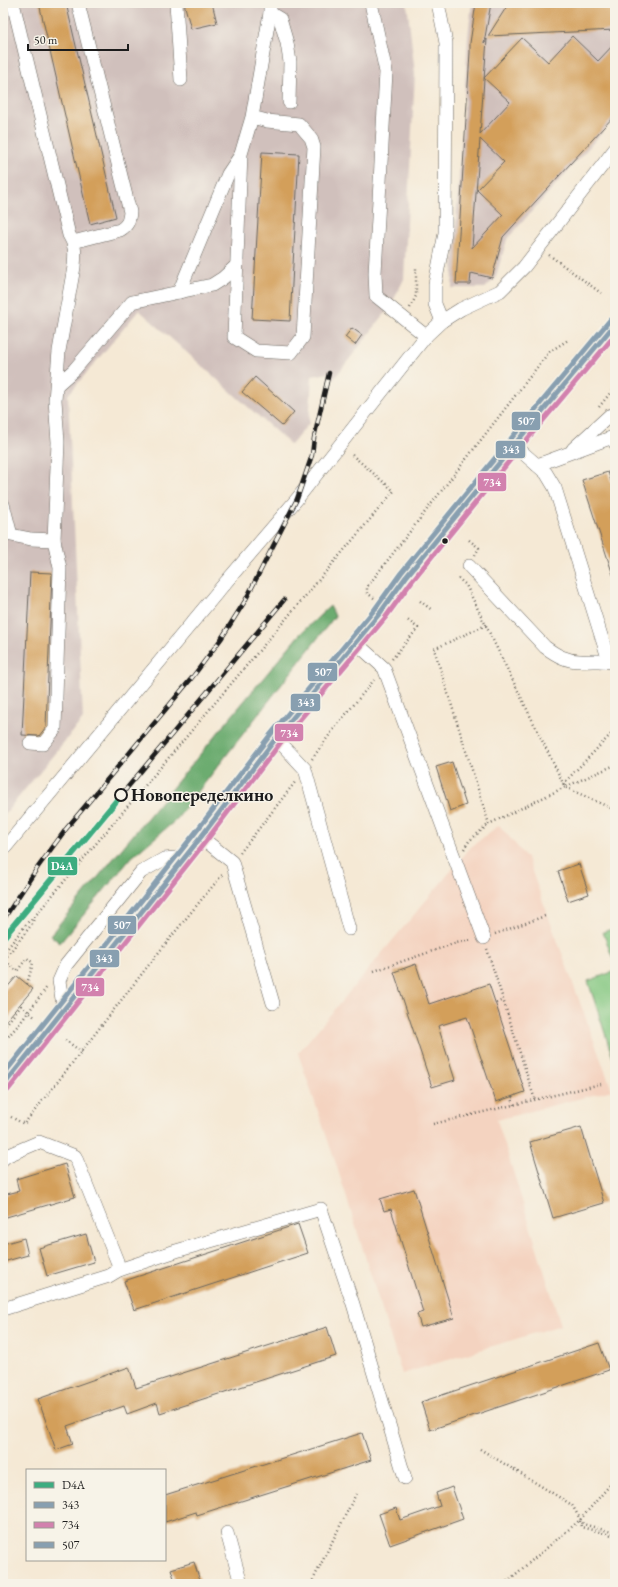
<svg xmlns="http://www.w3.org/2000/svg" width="618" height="1587" font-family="'EB Garamond',serif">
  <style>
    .built { fill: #f4d3c0 }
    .industrial { fill: #d0c0bc }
    .green { fill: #85c882; stroke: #50724f }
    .forest { fill: #6cac70; stroke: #446446 }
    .building { fill: #d39f5a; fill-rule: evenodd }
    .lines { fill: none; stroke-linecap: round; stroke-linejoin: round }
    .minor-casing { stroke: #68645d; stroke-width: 14 }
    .major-casing { stroke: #68645d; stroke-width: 18 }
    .path { stroke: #68645d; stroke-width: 2.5; stroke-dasharray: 1 3; stroke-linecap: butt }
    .minor { stroke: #fff; stroke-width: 13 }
    .major { stroke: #fff; stroke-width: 16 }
    .rail-casing { stroke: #1c1c1c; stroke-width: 4.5 }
    .rail { stroke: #f7f3e8; stroke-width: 3; stroke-dasharray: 9; stroke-linecap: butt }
    .bus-1-casing { stroke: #f7f3e8; stroke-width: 8 }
    .bus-2-casing { stroke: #f7f3e8; stroke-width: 8 }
    .bus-3-casing { stroke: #f7f3e8; stroke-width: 8 }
    .bus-1 { stroke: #889fb0; stroke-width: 5 }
    .bus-2 { stroke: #d281ae; stroke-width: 5 }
    .bus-3 { stroke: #889fb0; stroke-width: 5 }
    .rail-1-casing { stroke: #f7f3e8; stroke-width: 9 }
    .rail-1 { stroke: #3dac80; stroke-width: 6 }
    .bus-dot { fill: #1c1c1c; stroke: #f7f3e8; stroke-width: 1.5 }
    .stop-dot { fill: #f7f3e8; stroke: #1c1c1c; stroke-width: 2 }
    .labels { text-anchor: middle; stroke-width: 3; stroke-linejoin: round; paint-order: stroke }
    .stop-label { font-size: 18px; font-weight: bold; fill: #1c1c1c; stroke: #f7f3e8; text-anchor: start }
    .line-badge { stroke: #f7f3e8; stroke-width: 1.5 }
    .badge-label { font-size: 11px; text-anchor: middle; font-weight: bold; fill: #fff }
  </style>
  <rect width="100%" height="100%" fill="#f7f3e8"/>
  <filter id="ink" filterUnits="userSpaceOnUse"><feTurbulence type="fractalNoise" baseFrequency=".025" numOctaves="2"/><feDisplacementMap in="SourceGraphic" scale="8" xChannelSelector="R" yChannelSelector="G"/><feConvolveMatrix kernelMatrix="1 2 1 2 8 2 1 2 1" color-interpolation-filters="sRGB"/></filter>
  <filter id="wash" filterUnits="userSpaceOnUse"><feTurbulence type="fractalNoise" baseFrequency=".012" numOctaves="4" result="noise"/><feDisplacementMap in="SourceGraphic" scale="16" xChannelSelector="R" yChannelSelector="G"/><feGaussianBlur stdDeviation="0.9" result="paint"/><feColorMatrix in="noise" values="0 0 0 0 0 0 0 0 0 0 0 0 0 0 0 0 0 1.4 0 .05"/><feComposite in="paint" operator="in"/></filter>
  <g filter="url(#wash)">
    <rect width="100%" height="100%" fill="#f5e9d5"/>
    <path class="built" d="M499,825L527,858L612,1090L497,1120L561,1325L402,1374L337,1167L298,1053L471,847Z"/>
    <g class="industrial">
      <path d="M3,3H407L415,74L404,279L390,307L333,380L329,373L312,376L309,423L291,445L139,310L68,395L83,719L3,816Z"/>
      <path d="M472,3H615V118L507,239L495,279L485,288H452L468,37Z"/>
    </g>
    <g class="green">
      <path d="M615,928V961L614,962L603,932Z"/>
      <path d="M615,971V1064L588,981Z"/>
    </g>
    <path class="forest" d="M330,606L335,616L176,820L132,857L60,943L50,935L299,635Z"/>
    <g id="blocks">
      <g class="building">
        <path d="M39,3H66L116,217L90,224Z"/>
        <path d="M184,3H212L217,23L191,29Z"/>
        <path d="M476,3H491L484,43L487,39L480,134L510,102L484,78L522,38L548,62L572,36L598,61L615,43V115L503,237L492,278L471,273L470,284H456L470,52V43ZM480,139L504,162L477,190L503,215L472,248Z"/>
        <path d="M509,3H615V30L488,36Z"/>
        <path d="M262,152L299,154L290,321L252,319Z"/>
        <path d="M352,328L362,335L355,345L345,337Z"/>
        <path d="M255,377L294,412L282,426L242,392Z"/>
        <path d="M608,472L615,493V575H613L582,480Z"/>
        <path d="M30,572L52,573L46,727L39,736L22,735Z"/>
        <path d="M452,762L466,805L450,811L436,767Z"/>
        <path d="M579,864L589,894L568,901L558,871Z"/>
        <path d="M416,964L429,1004L489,984L525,1092L496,1102L467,1017L438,1026L455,1080L432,1087L394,972Z"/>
        <path d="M17,976L33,989L3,1024V992Z"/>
        <path d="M581,1127L604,1203L553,1218L530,1142Z"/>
        <path d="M65,1164L75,1197L3,1218V1195L19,1191L16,1179Z"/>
        <path d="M414,1189L454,1318L421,1327L417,1314L423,1312L391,1209L384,1211L380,1199Z"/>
        <path d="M298,1224L308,1253L134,1310L124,1281Z"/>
        <path d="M86,1234L94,1262L47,1276L39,1248Z"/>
        <path d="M24,1238L28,1255L3,1262V1244Z"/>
        <path d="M327,1327L336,1356L160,1413L157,1403L127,1414L124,1406L67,1426L73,1444L56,1450L38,1399L129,1367L136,1388Z"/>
        <path d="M599,1343L609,1370L430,1430L421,1402Z"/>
        <path d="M362,1433L371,1460L197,1515L196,1512L165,1522V1495Z"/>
        <path d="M452,1487L463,1519L390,1545L379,1514L396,1508L400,1520L440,1506L436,1493Z"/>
        <path d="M194,1562L201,1584H176L171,1569Z"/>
      </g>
    </g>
  </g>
  <g filter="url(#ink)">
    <use href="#blocks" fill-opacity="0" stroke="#68645d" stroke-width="1"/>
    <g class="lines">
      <defs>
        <g id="minor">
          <path d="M13,3L69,235C76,245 75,255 74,267L59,351L55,400L58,442L54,540L60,568L55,729L43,744L30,743"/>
          <path d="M176,3L181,80"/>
          <path d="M371,3L386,72L375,273L376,296L426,336"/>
          <path d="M438,3L446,43L445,233L435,284V304L442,321"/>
          <path d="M270,13L280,19L287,43L290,62L289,102"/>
          <path d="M252,117L267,121L299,124L311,138L314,147L303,337L291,353L256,351L234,337L241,154L252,117L270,13V3"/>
          <path d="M73,242L120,230C128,225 129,221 130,212L78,3"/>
          <path d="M179,292L228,174L240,156"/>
          <path d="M57,385L74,370L132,302L212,285L223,278L236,266"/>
          <path d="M514,445L546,473L555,488L609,661"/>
          <path d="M573,449L609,416L615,414"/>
          <path d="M537,465L613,437L615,443"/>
          <path d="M3,504L11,535L31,539L54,540"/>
          <path d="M469,566L545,647C556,655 566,661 580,661C592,662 603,659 615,663"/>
          <path d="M355,642L384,668L484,938"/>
          <path d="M276,738L305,769L349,929"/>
          <path d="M201,837L232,862L273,1003"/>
          <path d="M3,850L220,589L297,499L426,336L442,321L461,309L500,291L524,267L615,149"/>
          <path d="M64,1011L59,981L66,965L141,872L164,859L186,857"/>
          <path d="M3,1159L6,1156L39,1142L75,1156L117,1261L119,1270"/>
          <path d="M3,1309L109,1276L119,1270L176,1251L321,1209L353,1304L405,1478"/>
          <path d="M227,1533L241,1584"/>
        </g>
        <path id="major" d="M3,1086L201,837L276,738L355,642L380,613L406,577L514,445L615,324"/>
      </defs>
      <use href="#minor" class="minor-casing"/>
      <use href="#major" class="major-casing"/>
      <g class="path">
        <path d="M549,255L601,293"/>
        <path d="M410,308L416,296V268"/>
        <path d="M599,407L615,387"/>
        <path d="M469,540L479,548L475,555"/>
        <path d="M458,578L466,585L565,787L489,824L434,649L486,625"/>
        <path d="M374,598L367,593V587L549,352L568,340"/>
        <path d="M420,601L432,610"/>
        <path d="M392,659L418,628L406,619"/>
        <path d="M312,759L333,730L374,680"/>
        <path d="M615,765L565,787L615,810"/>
        <path d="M563,784L615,730"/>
        <path d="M464,849L469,841L489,824"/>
        <path d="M240,853L296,781"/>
        <path d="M495,934L545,916"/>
        <path d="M487,949L535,1100"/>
        <path d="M3,954L29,921L35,916"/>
        <path d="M374,971L456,943L471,940"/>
        <path d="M27,984L33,963L27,958L17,971L4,960L32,924L35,916L394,491L352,455"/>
        <path d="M496,1003L503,1000"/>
        <path d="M3,1028L21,1006L36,1018"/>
        <path d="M65,1040L82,1052"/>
        <path d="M3,1042L21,1022L47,987"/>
        <path d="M514,1105L512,1098L516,1095"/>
        <path d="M11,1117L24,1124C91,1041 154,955 223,874"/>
        <path d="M433,1124L601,1084"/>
        <path d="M480,1449L572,1505L583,1524L615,1533"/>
        <path d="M580,1521L581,1527L615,1536"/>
        <path d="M311,1584L356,1494"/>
        <path d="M504,1584L580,1520L615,1479"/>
      </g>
      <use href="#minor" class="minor"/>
      <use href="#major" class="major"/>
      <defs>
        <g id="rail">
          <path d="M122,794L284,600"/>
          <path d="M3,920L38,867L66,829L191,679L221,639L245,601L297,499L312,455L314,438L329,373"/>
        </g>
      </defs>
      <use href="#rail" class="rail-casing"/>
      <use href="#rail" class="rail"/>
      <defs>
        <path id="bus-1" d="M3,1086L201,837L276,738L380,613L406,577L514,445L615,324"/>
        <path id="bus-2" d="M8,1090L206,841L281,742L385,618L412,581L519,449L615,335"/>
        <path id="bus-3" d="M3,1075L195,833L271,734L375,609L401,573L509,441L610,320"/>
      </defs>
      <use href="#bus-1" class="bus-1-casing"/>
      <use href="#bus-2" class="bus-2-casing"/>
      <use href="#bus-3" class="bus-3-casing"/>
      <use href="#bus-1" class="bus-1"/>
      <use href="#bus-2" class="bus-2"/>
      <use href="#bus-3" class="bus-3"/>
      <defs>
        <path id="rail-1" d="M3,938L122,794"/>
      </defs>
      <use href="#rail-1" class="rail-1-casing"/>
      <use href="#rail-1" class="rail-1"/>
    </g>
  </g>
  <circle class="bus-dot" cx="445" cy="541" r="3.5"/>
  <circle class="stop-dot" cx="121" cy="795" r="6"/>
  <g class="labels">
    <g class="stop-label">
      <text x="131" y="801">Новопеределкино</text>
    </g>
  </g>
  <g class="line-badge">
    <rect x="511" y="411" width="30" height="20" rx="4" fill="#889fb0"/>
    <rect x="495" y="440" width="31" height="19" rx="4" fill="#889fb0"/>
    <rect x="477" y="472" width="30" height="20" rx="4" fill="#d281ae"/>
    <rect x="307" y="662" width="31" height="20" rx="4" fill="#889fb0"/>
    <rect x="290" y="693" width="31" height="19" rx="4" fill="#889fb0"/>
    <rect x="274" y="723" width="30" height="19" rx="4" fill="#d281ae"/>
    <rect x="47" y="856" width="31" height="20" rx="4" fill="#3dac80"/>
    <rect x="107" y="915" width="30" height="20" rx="4" fill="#889fb0"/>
    <rect x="89" y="949" width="31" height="19" rx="4" fill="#889fb0"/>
    <rect x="75" y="977" width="30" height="20" rx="4" fill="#d281ae"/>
  </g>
  <g class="badge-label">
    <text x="526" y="425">507</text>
    <text x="511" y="453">343</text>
    <text x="492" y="486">734</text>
    <text x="323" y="676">507</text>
    <text x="306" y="706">343</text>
    <text x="289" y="737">734</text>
    <text x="62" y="870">D4А</text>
    <text x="122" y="929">507</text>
    <text x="104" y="962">343</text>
    <text x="90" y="991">734</text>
  </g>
  <rect width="618" height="1587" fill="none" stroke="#f7f3e8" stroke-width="16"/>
  <rect x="26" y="1469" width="140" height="92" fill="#f7f3e8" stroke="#9f9d96"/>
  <rect x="34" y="1482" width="20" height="6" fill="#3dac80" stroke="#9f9d96"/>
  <text x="62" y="1489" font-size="12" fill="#1c1c1c">D4А</text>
  <rect x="34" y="1502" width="20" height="6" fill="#889fb0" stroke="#9f9d96"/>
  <text x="62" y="1509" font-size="12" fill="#1c1c1c">343</text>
  <rect x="34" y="1522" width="20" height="6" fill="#d281ae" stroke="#9f9d96"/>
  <text x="62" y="1529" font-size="12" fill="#1c1c1c">734</text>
  <rect x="34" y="1542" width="20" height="6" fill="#889fb0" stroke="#9f9d96"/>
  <text x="62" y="1549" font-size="12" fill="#1c1c1c">507</text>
  <path d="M28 44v6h100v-6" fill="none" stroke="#1c1c1c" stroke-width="2"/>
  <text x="34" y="44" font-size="12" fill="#1c1c1c" stroke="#f7f3e8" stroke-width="3" paint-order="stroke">50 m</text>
</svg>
